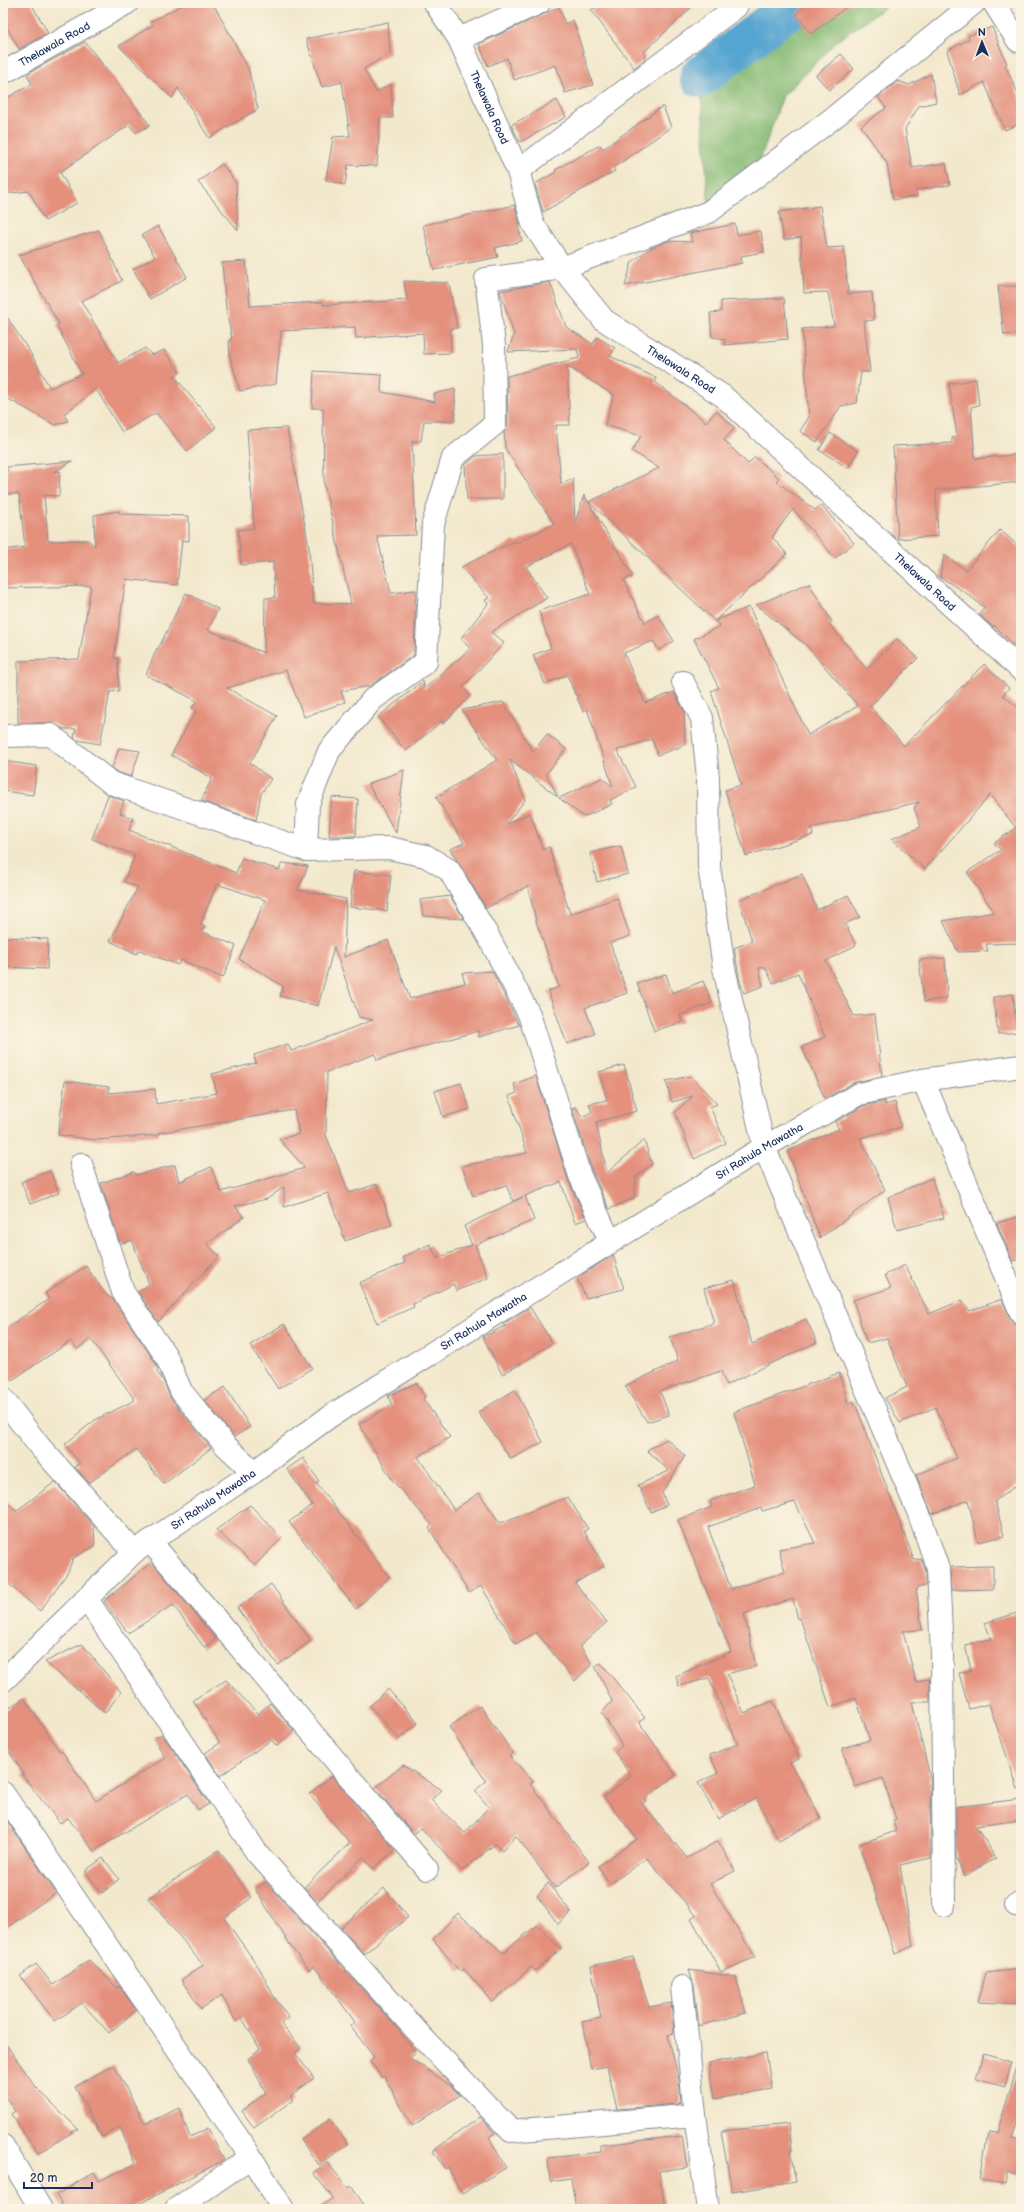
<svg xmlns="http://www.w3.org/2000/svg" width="1024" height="2212" font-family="'Balsamiq Sans',sans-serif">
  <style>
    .forest { fill: #86ba75; stroke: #50746a }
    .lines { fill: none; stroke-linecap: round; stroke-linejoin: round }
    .river { stroke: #57a5d0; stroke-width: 41 }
    .building { fill: #e4907d; fill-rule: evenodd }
    .minor-casing { stroke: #868c95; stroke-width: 24 }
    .minor { stroke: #fff; stroke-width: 22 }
    .labels { text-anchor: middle; stroke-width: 3; stroke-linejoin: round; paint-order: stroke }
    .street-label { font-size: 11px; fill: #1b2f5e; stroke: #fcf5e5 }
  </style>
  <rect width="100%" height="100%" fill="#fcf5e5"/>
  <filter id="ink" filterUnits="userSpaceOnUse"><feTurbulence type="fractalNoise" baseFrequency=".025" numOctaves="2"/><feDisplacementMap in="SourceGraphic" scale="8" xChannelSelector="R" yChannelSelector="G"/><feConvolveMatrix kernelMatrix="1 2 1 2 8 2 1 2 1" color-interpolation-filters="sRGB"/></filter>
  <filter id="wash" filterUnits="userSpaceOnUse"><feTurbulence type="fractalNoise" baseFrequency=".012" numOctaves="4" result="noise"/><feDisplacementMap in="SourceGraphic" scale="16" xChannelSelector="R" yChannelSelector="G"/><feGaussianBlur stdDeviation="0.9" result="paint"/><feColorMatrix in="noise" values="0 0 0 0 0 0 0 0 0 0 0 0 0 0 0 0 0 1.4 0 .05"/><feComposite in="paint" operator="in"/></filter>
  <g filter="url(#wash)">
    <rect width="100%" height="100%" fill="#f2e8cc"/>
    <path class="forest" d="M794,3H891L837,41L783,96L753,179L709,212L700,77Z"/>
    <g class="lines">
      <path class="river" d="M700,77L796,3"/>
    </g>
    <g id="blocks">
      <g class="building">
        <path d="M3,3H31L48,33L19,49L3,21Z"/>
        <path d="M186,3H213L248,68L258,109L209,138L178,88L172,98L119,46L153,25L150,22Z"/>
        <path d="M604,3H696L644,52L645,59L634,68L591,10Z"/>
        <path d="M809,3H852L811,34L796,14Z"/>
        <path d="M559,7L565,24L573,20L593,85L565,93L556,65L514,80L507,58L488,66L479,44Z"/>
        <path d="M388,22L390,53L364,69L376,92L391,84L393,118H380L377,166L348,165L345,185L326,180L333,137L350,136L342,82L322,87L306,39Z"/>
        <path d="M992,27L1007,64L1005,65L1021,100V123L1005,130L984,82L960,95L947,51L969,39L968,36Z"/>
        <path d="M85,42L150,125L136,133L129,125L60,172L77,203L45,221L29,191L3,194V100L32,84L27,75L32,71Z"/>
        <path d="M841,54L854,69L829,90L816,75Z"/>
        <path d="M931,74L936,102L919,106L905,129L912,168L946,163L950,185L916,190L917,196L893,200L887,163L861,126L886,108L878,97L898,81L909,85Z"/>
        <path d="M557,100L566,117L520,142L511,125Z"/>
        <path d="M663,106L671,127L613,168L615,171L543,212L535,184L556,172L555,170L600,145L603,149Z"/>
        <path d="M222,164L236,183L238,230L198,182Z"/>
        <path d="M515,205L520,225L518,226L522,241L495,248L498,257L434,270L423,225Z"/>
        <path d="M820,206L827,248L844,247L848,294L872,292L874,320L864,321L870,372H861L857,403L841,406L817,442L800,431L809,417L802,329L834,326L828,292L804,293L801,237L784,240L779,212Z"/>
        <path d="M735,224L737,235L761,231L764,252L741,256L742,263L625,286L632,262L649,249L668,241L692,242L690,233Z"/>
        <path d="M158,226L187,277L150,299L133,269L155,257L142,235Z"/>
        <path d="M99,230L122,281L81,301L118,363L145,348L152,355L164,350L180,373L174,376L216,427L187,451L156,413L122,432L96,389L64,414L68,421L55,425L3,396V311L31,354L50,388L82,374L57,326L59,324L19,255Z"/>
        <path d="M246,261L250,306L323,302V305L407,300L404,281L449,283L457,328L450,329L451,353L424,354L423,333L356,338L355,327L281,331L276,384L240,391L230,356L229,340L232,339L226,309L222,263Z"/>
        <path d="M550,282L566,327L593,344L597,337L615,348L610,356L656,378L655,382L706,422L716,411L735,428L724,440L748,464L755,457L779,478L776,481L815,510L821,505L854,543L835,558L793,509L772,537L787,554L715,621L749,607L808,735L858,706L806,645L756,605L809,583L832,622L829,624L867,669L897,639L918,658L870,706L904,746L984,664L1009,688L1003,695L1021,710V943L986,944L988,951L958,952L943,921L994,912L967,872L1001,850L994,843L1016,828L990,795L925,869L891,839L921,827L914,808L919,802L811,828L813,835L746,856L725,790L741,785L711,691L719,688L694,639L720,626L589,502L659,468L632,451L641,436L605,425L614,395L567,366L570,425H556L561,484L573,479L575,523L584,495L633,576L623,580L645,623L658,615L674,641L659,650L653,641L624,653L645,703L674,692L684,711L685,745L658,755L652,739L617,750L636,787L610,800L612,804L584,817L559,798L602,778L613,787L587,709L583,711L577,698L579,695L576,696L567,675L545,684L533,655L551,648L539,611L590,594L571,544L526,567L547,598L491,632L504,643L463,687L470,696L443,724L442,721L406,751L378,717L423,681L424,689L470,649L461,638L488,604L485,600L489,598L461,567L515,541L516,543L554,524L505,448L504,432L508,424L507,376L579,358L577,349L508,352L514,334L500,291Z"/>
        <path d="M998,286H1021V333L1004,335Z"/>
        <path d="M784,298L788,339L724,345L725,339L712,337L710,313L721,312V301Z"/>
        <path d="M314,371L382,375L381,392L435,402L434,394L455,389V421H424L421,441H412L416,535L377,536L391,593L416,590L414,655L370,686L341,691L345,702L304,717L286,670L227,688L277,716L250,763L271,779L261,794L256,820L201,801L212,778L171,755L196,711L192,708L197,701L146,675L157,648L158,649L186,593L218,609L208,630L264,653L265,598H275L273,562L241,565L238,530L254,528L247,430L287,428L309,548L313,603L351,604L324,484L323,408H312Z"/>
        <path d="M976,379L979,405L971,407L975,459L1021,454V482L936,490L938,536L898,539L893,446L952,443V438L957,437L949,384Z"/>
        <path d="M830,433L858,451L848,468L819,450Z"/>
        <path d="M503,454V499H467L465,465L476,456Z"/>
        <path d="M72,461L54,472L60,471L59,496L44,495L48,541L88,540L95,546L94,515L119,511L120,514L189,516V541L182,540L177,585L126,579L114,658H118L119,691L110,692L100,744L77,740L74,738L76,729H64L51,723H18V661L79,659L91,586L3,588V550L25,547L19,494H7V467Z"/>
        <path d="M1000,530L1021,548V652L994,625L993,627L979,614L985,608L966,593L940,577L944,555L966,570Z"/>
        <path d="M503,702L533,752L547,734L566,749L546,774L558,797L510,760L525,800L506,824L530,813L543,850L549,847L570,914L617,898L630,936L610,943L627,993L585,1008L595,1034L567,1044L548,991L559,987L536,921L528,886L486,908L450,849L464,843L436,797L497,760L462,710Z"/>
        <path d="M119,748L140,751L131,777L117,772L112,768Z"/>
        <path d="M3,761L37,766L33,795L3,791Z"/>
        <path d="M404,770L396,833L368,784Z"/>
        <path d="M108,795L124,801L120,813L133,818L129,830L236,873L242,858L279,870L282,863L308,866L298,890L346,899L344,957L388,940L410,999L465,983L462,973L492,971L519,1025L479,1037L478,1031L377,1060L375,1054L327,1072L326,1135L349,1193L377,1184L392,1225L345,1241L328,1193L284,1207V1187L267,1199L235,1206L244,1217L207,1244L219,1256L158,1322L138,1292L149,1284L132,1240L120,1244L101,1183L134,1172L136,1175L175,1165L179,1182L211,1167L221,1192L305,1168L279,1139L299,1134L294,1110L158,1133L159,1135L96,1140L58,1135L65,1081L109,1087L108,1093L155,1089L156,1104L217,1093L212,1074L256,1063L254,1055L288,1044L291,1051L373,1020L359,1017L334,947L318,1006L280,996L283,986L239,959L265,900L217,884L200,925L205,926L201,931L236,946L223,978L181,960L178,965L139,950L137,954L110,941L138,887L124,882L135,855L92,839Z"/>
        <path d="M332,797L358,799L356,836H329Z"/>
        <path d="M621,846L628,874L597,882L590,853Z"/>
        <path d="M354,871L391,875L387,911L350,907Z"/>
        <path d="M802,874L817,910L848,895L860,917L845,924L856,945L826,961L854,1016L875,1014L882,1076L853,1083L825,1099L802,1047L825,1037L798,973L773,983L765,967L759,968L763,986L744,993L740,982L734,948L752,941L739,900Z"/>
        <path d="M450,896L464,919L423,916L420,900Z"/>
        <path d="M3,937L48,939L47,969L3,967Z"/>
        <path d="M945,958L947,998L924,1002L919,960Z"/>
        <path d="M666,974L672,993L703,981L712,1003L680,1015L682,1022L654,1031L637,983Z"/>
        <path d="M1013,994L1017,1032L998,1034L993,997Z"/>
        <path d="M624,1065L637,1111L596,1122L607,1173L644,1140L652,1164L636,1177L634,1198L609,1209L592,1171L572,1108L576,1107L582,1117L592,1112L589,1104L607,1100L599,1072Z"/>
        <path d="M536,1076L568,1180L586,1219L575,1223L561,1182L525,1196L534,1220L475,1245L488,1278L456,1291L454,1284L413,1304L414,1307L377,1323L359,1283L405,1263L403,1257L430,1244L437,1258L472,1245L464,1226L523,1197L513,1201L506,1185L473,1196L462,1166L527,1153L509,1096L517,1093L514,1084Z"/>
        <path d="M691,1076L717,1104L710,1107L726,1143L694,1159L675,1112L693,1096L672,1102L666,1081Z"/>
        <path d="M461,1083L470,1109L443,1117L435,1091Z"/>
        <path d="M885,1101V1105L895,1102L901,1127L860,1138L885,1190L820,1238L788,1151L839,1129L835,1122L863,1106Z"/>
        <path d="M50,1171L59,1193L30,1204L21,1182Z"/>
        <path d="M932,1178L944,1218L897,1230L888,1197Z"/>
        <path d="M1021,1216V1259L1012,1261L997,1223Z"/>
        <path d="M613,1255L624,1289L586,1298L577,1278Z"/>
        <path d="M905,1265L929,1314L962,1300L970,1311L1002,1299L1010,1318L1014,1323L1021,1325V1482L995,1501L1004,1536L978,1542L968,1500L932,1514L916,1475L957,1458L936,1407L900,1423L885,1398L907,1387L887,1338L867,1343L853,1300L891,1288L885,1275Z"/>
        <path d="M86,1266L106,1295L114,1300L155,1362L158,1370L156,1371L163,1380L171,1399L211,1448L164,1484L136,1449L89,1483L75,1467L80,1464L65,1444L95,1420L135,1400L91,1339L77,1349L71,1341L3,1386V1330L49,1299L45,1293Z"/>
        <path d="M734,1280L752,1344L806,1319L817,1342L726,1385L721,1371L660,1391L669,1415L647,1422L625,1386L678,1361L670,1337L714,1323L704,1288Z"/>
        <path d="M530,1307L552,1343L517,1366L502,1374L483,1337L505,1326L503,1324Z"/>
        <path d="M284,1324L312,1368L278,1389L250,1345Z"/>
        <path d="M839,1373L848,1403L853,1401L858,1411L914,1560L921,1559L926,1571V1586L916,1588L922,1630L903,1631L916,1682L929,1679L930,1682V1702H912L930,1777L931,1858L900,1865L913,1946L895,1954L859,1844L896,1831L893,1820L896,1819L883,1778L855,1787L842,1748L870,1740L856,1698L830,1707L800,1618L798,1619L793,1599L744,1614L756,1666L727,1674L744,1713L773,1701L799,1759L790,1763L821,1818L779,1841L756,1798L718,1819L698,1783L718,1773L710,1755L738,1744L709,1678L679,1686L676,1676L731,1652L678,1520L712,1507L710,1501L755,1485L734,1412ZM795,1502L815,1543L779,1549L785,1572L731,1589L708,1527L761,1508L762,1511Z"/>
        <path d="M416,1383L425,1397L423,1399L450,1437L418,1457L454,1510L479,1493L500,1523L568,1497L588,1529L584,1531L604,1566L575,1583L607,1622L580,1646L592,1664L575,1681L536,1632L516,1644L481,1586L469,1593L429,1528L432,1525L392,1480L359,1424L392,1405L388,1396Z"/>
        <path d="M225,1387L250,1427L234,1437L204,1400Z"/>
        <path d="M515,1390L543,1442L511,1459L478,1412Z"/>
        <path d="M667,1439L685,1456L662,1493L667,1505L651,1512L638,1485L669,1471L647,1450Z"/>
        <path d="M303,1458L319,1481L316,1483L389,1577L356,1609L289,1522L312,1505L287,1469Z"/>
        <path d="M55,1482L94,1526L95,1546L73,1558L68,1572L40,1611L3,1579V1498L16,1511Z"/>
        <path d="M250,1505L282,1538L255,1565L216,1530Z"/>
        <path d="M152,1562L216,1639L204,1647L173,1605L128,1633L104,1601Z"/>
        <path d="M993,1566V1589L951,1590L950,1567Z"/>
        <path d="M271,1584L311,1641L278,1665L237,1608Z"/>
        <path d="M1017,1613L1021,1626V1789H1018L989,1704L969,1709L959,1673L971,1670L965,1645L991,1639L985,1623Z"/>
        <path d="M82,1644L121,1692L105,1713L45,1662Z"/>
        <path d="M601,1663L645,1718L639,1722L676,1775L644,1799L646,1801L642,1804L687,1858L718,1841L735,1871L710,1884L755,1957L721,1972L691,1918L696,1915L647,1858L610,1884L598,1866L637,1839L604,1797L631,1776L615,1752L622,1746L602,1713L612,1701L595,1666Z"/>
        <path d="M226,1680L258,1714L270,1703L294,1731L277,1746L271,1740L220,1776L205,1753L220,1743L193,1700Z"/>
        <path d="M388,1689L418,1723L399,1739L370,1706Z"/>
        <path d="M24,1698L60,1752L62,1751L96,1801L165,1758L154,1738L162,1734L209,1804L198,1810L188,1794L94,1851L68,1818L60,1823L22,1775L24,1774L3,1743V1712Z"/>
        <path d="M480,1706L513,1753L509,1756L533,1781L530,1784L589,1862L555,1888L516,1836L502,1851L495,1844L462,1871L421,1828L414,1834L375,1788L403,1765L442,1790L431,1800L465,1833L489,1807L475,1791L486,1781L449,1727Z"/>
        <path d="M332,1776L395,1850L373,1869L363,1857L317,1902L304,1887L350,1843L309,1794Z"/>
        <path d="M1021,1799V1820L976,1826L996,1858L964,1876L956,1858V1807Z"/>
        <path d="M3,1815L56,1893L3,1930Z"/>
        <path d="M219,1850L251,1898L224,1918L260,1969L273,1995L289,2018L281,2024L301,2048L295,2053L314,2078L290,2096L293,2100L254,2128L242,2111L266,2093L248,2059L260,2049L242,2018L236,2022L222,1995L201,2009L181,1980L203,1965L148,1898Z"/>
        <path d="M103,1858L119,1879L102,1893L85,1871Z"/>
        <path d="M266,1882L397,2028L416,2053L410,2058L451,2086L460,2095L412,2126L384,2076L382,2078L370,2061L374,2057L350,2026L355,2022L314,1966L309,1970L294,1951L255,1889Z"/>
        <path d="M548,1883L571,1912L558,1924L537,1896Z"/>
        <path d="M384,1888L408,1917L364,1954L341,1928Z"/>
        <path d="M458,1913L503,1953L537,1925L561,1949L535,1971L531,1967L493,2002L464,1969L460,1972L433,1939Z"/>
        <path d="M633,1957L649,2007L671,2003L674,2033L668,2035L679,2080L681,2101L678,2104L617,2109L607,2066L591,2069L582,2022L601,2018L591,1966Z"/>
        <path d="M89,1960L117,1988L119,1986L136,2010L109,2033L82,2003L55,2021L20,1976L36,1964L53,1985Z"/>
        <path d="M1021,1969V2004L977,2002L986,1973Z"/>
        <path d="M689,1970L736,1977L746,2013L699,2026L694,1986Z"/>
        <path d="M3,2040L36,2087L78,2129L38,2153L11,2114L15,2111L3,2093Z"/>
        <path d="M766,2053L772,2089L715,2099L709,2063Z"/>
        <path d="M983,2054L1012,2062L1005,2086L976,2078Z"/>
        <path d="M114,2065L145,2124L179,2108L190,2137L208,2128L224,2160L129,2209H65L56,2195L94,2172L99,2181L135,2164L120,2127L102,2137L75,2086Z"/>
        <path d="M1017,2068L1021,2069V2113L1013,2138L1021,2140V2176L1007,2171L1005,2184L980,2180L988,2132L997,2133Z"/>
        <path d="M480,2117L495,2133L489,2137L506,2168L462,2193L448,2167L445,2169L433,2151Z"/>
        <path d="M330,2119L348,2144L319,2165L301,2140Z"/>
        <path d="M789,2124L792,2150H790L796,2182L732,2192L721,2131Z"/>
        <path d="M682,2136L687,2167L659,2171L665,2209H603L602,2204L576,2209L571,2179L550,2182L548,2158L601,2152V2145Z"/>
        <path d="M327,2162L348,2188L351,2186L367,2209H316L333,2198L313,2173Z"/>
      </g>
    </g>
  </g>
  <g filter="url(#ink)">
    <use href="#blocks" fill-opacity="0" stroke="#868c95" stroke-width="1"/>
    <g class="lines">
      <defs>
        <g id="minor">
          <path id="s1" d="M435,3L459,39L518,171L533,224L562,268L604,320L723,396L1021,670"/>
          <path d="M994,3L1018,41L1021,40"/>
          <path d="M459,39L539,3"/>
          <path id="s2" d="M3,73L127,3"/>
          <path d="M518,171L736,7L738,3"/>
          <path d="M683,682L702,718L708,778L709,866L724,968L764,1147L919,1514L938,1569L942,1654L944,1905"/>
          <path d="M3,736L51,735L111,783L306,850"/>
          <path d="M923,1080L1021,1313"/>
          <path d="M81,1164L123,1292L166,1356L181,1391L225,1445L254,1472"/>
          <path d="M610,1241L580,1176L529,1014L488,936L449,870L426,856L389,848L306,850L308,804L329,751L373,699L426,662L433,524L453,458L495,424L494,345L486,279L562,268L709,212L833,118L974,3"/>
          <path d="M3,1399L40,1447L134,1552"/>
          <path d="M150,1541L427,1869"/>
          <path d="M86,1598L257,1853L424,2039L511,2131L695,2115"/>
          <path id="s3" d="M3,1681L134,1552L254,1472L329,1417L764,1147L859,1094L923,1080L1021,1066"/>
          <path d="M3,1793L251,2157L283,2209"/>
          <path d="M1016,1905L1021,1902"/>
          <path d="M682,1987L695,2115L707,2203"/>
          <path d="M3,2146L41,2209"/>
          <path d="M176,2209L251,2157"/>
        </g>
      </defs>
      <use href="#minor" class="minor-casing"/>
      <use href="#minor" class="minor"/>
    </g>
  </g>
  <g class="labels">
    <g class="street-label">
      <text dy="4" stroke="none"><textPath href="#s2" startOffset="59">Thelawala Road</textPath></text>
      <text dy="4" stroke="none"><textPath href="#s1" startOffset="118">Thelawala Road</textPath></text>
      <text dy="4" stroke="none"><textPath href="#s1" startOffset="454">Thelawala Road</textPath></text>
      <text dy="4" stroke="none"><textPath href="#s1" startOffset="778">Thelawala Road</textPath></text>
      <text dy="4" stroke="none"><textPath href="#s3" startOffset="927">Sri Rahula Mawatha</textPath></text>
      <text dy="4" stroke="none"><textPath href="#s3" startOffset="603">Sri Rahula Mawatha</textPath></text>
      <text dy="4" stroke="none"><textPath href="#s3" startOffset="279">Sri Rahula Mawatha</textPath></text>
    </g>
  </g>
  <rect width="1024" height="2212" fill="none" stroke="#fcf5e5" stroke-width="16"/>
  <g transform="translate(982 42) rotate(359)" stroke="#fcf5e5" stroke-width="3" paint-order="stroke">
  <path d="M0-3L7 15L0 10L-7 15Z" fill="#1b2f5e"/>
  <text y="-6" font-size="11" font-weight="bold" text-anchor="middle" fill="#1b2f5e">N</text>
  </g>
  <path d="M24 2182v6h68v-6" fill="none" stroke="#1b2f5e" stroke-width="2"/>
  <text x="30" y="2182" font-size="12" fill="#1b2f5e" stroke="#fcf5e5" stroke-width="3" paint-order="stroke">20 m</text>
</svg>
